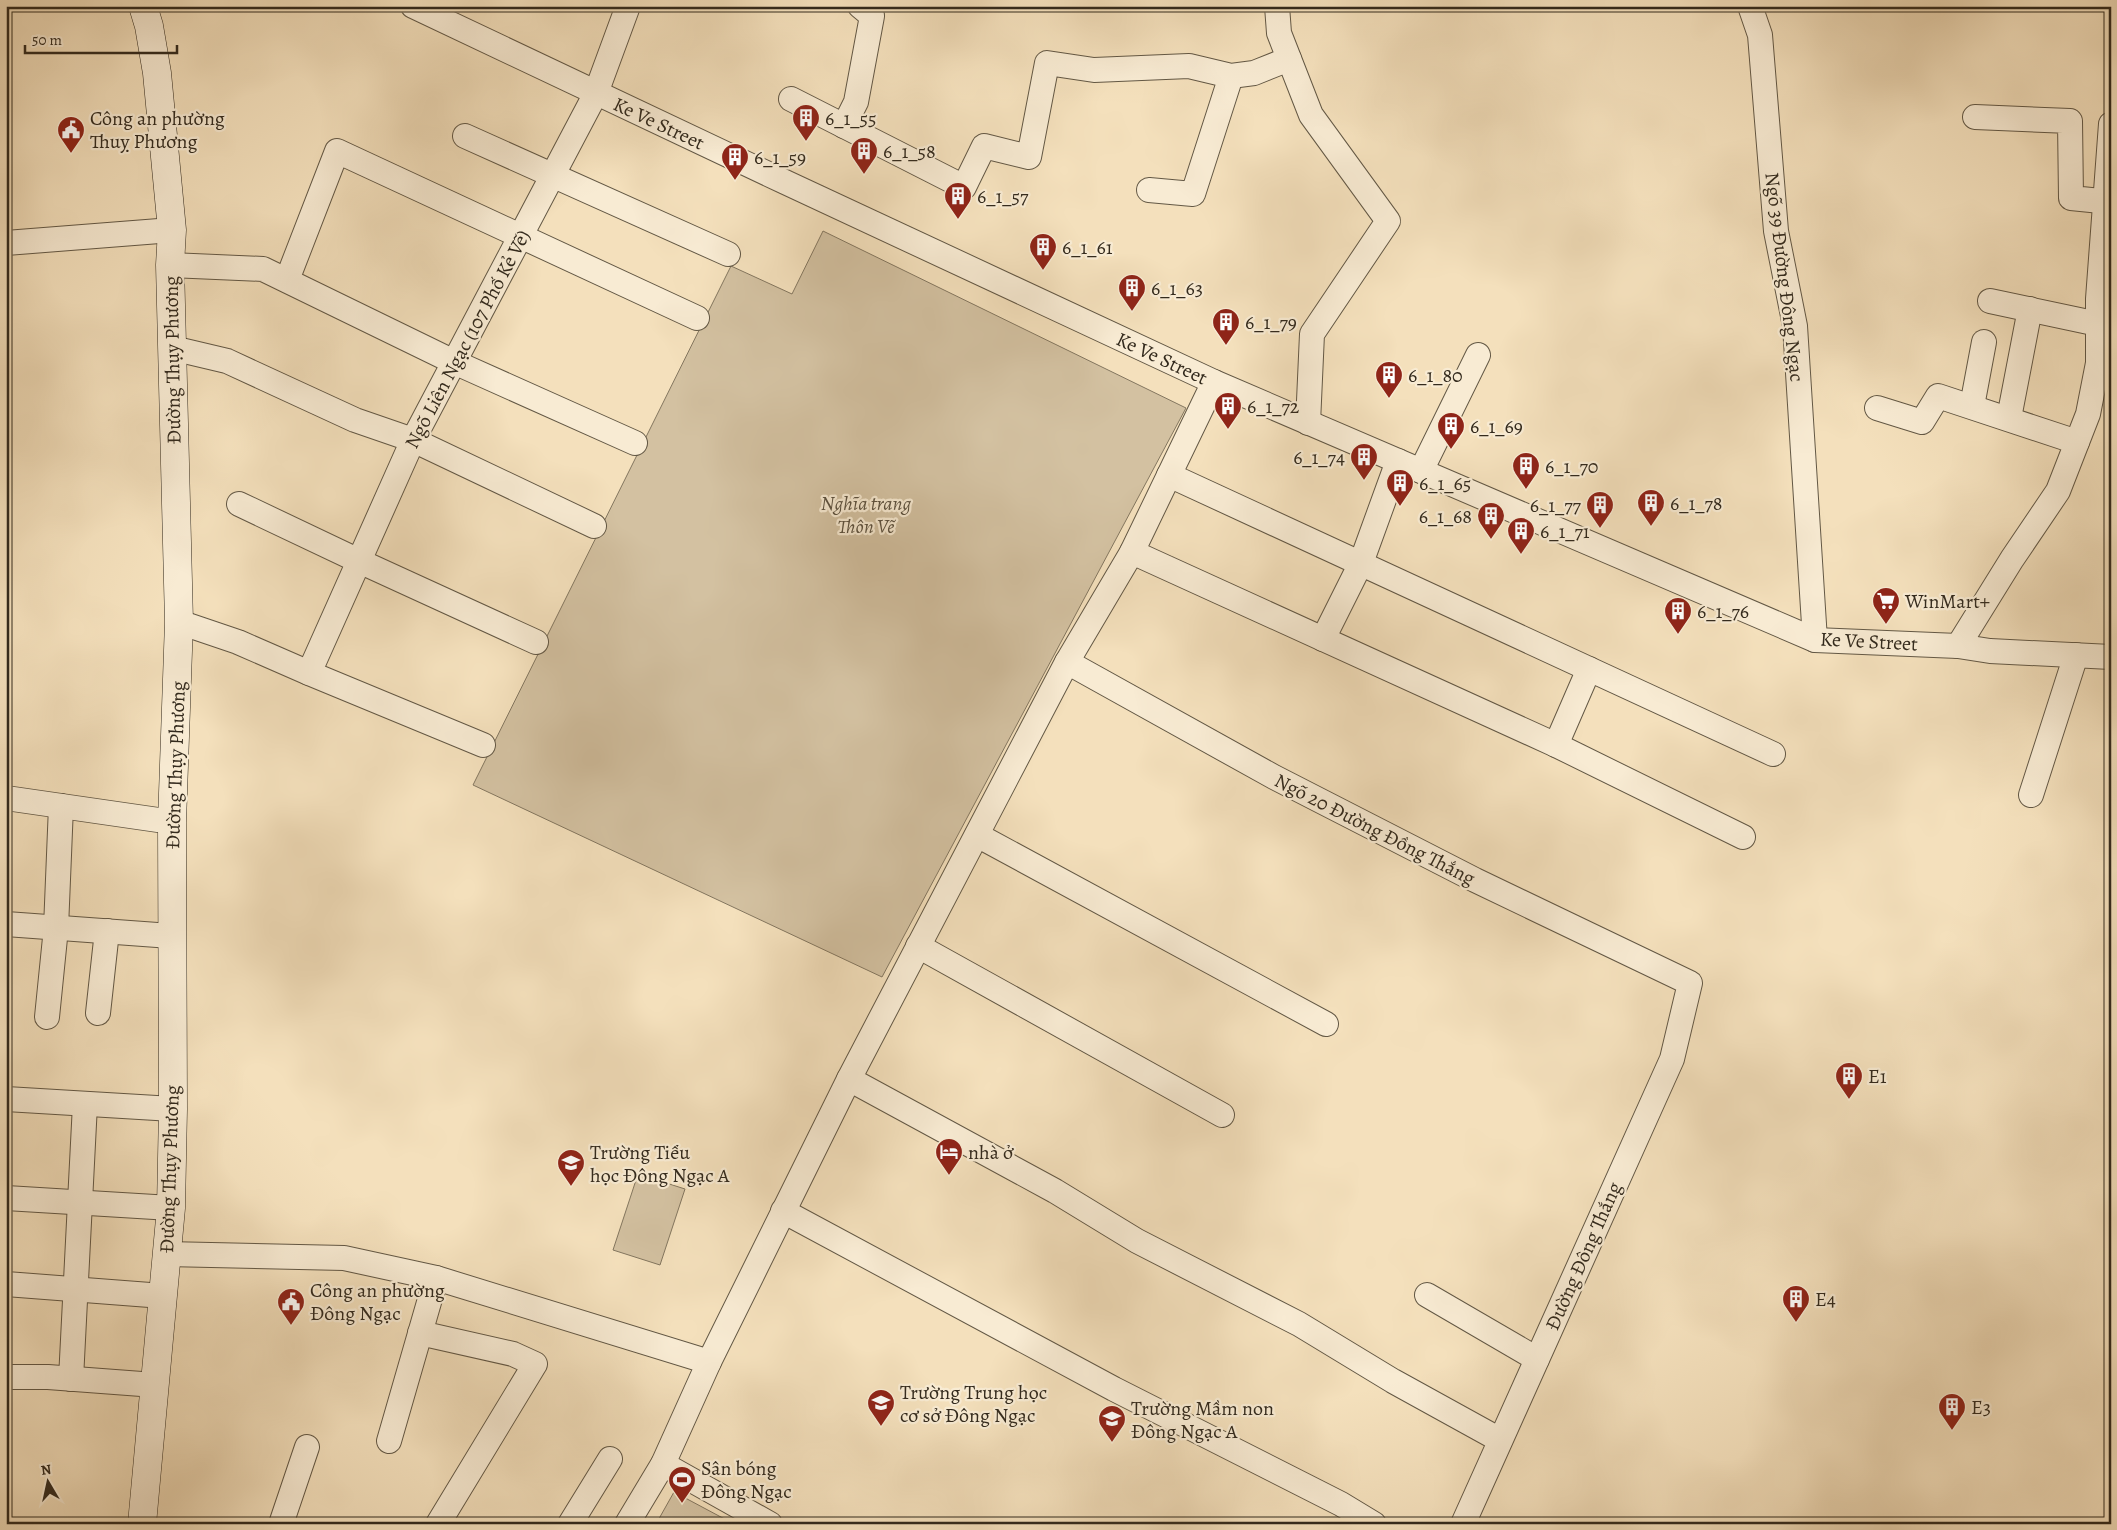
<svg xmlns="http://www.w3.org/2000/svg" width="2117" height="1530" font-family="Alegreya,serif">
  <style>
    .green { fill: #d3c1a1; stroke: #83765f }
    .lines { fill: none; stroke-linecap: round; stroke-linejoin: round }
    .street-casing { stroke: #635845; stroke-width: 26 }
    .secondary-casing { stroke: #332a1d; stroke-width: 29 }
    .street { stroke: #f8ebd3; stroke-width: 24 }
    .secondary { stroke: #f8ebd3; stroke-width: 28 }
    .labels { text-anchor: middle; stroke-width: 4.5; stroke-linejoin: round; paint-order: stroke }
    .poi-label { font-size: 20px; fill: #332a1d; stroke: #f8ebd3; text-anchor: start }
    .street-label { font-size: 20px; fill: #332a1d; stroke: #f8ebd3 }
    .park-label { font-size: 20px; font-style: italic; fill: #5b503e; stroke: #f8ebd3 }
  </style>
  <rect width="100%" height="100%" fill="#f4e0bc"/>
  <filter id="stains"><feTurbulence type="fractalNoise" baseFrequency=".004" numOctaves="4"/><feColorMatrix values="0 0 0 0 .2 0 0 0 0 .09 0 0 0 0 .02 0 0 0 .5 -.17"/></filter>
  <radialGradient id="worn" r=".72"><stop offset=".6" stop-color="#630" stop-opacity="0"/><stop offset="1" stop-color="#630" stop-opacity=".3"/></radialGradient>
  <g class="green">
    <path d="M823,231L1186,408L882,977L473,785L731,266L792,294Z"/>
    <path d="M638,1174L685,1189L660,1265L613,1250Z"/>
    <path d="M674,1492L734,1524H656Z"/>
  </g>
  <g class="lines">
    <defs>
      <g id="street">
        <path d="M413,6L785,182L1214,382L1815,640L1958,646L1990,651L2111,657"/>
        <path d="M1277,6L1279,33L1311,115L1388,221L1312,334L1308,423"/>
        <path d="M1750,6L1760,35L1776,231L1795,326L1815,640"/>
        <path d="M791,99L964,187L984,146L1029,157L1047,63L1094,70L1189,66L1231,76L1254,73L1289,59"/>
        <path d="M1975,117L2070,121L2071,198L2111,202"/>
        <path d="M844,126L856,102L872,16L860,6"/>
        <path d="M465,136L728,254"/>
        <path d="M1149,190L1193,194L1231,76"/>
        <path d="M6,243L172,230"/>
        <path d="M170,265L263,269L454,362L635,443"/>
        <path d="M287,280L337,151L697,318"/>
        <path d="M1990,301L2098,324"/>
        <path d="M172,348L227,361L355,420L413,440L594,526"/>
        <path d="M1972,406L1984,342"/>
        <path d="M1877,408L1922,422L1938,396L2077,442"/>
        <path d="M2009,418L2030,309"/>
        <path d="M1421,471L1478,355"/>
        <path d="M1169,475L1773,754"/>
        <path d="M239,504L359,561L536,642"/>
        <path d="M1132,552L1556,745L1743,837"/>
        <path d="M179,622L238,642L309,673L483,745"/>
        <path d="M1323,639L1361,563L1398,461"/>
        <path d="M1958,646L2012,559L2058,491L2088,414L2098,363V299L2111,124"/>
        <path d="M1067,662L1274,777L1475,880L1690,983L1672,1059L1463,1524"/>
        <path d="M309,673L413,440L596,93L628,6"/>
        <path d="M1556,745L1589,669"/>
        <path d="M2031,795L2076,655"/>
        <path d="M6,798L172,822"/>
        <path d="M977,835L1326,1024"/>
        <path d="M6,924L171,936"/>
        <path d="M918,946L1222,1115"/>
        <path d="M98,1013L107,931"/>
        <path d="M47,1017L56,928L61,806"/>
        <path d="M849,1079L1055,1191L1137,1241L1299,1324L1393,1381L1500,1440"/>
        <path d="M6,1099L173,1109"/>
        <path d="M6,1198L171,1208"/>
        <path d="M783,1211L1114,1389L1341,1504L1374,1524"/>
        <path d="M166,1254L344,1258L436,1278L709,1362"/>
        <path d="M6,1284L163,1296"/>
        <path d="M1427,1295L1537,1359"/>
        <path d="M420,1333L513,1354L535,1364L438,1524"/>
        <path d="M6,1377H48L155,1385"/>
        <path d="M71,1379L85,1104"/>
        <path d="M389,1441L436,1278"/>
        <path d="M663,1464L770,1524"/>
        <path d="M281,1524L307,1447"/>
        <path d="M570,1524L610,1459"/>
        <path d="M627,1524L663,1464L709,1362L849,1079L1067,662L1132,552L1214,382"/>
      </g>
      <path id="secondary" d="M142,1524L171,1208L173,1109L172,822L179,622L170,265L172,230L157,73L149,26L143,6"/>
    </defs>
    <use href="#street" class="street-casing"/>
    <use href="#secondary" class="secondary-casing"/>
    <use href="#street" class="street"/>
    <use href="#secondary" class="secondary"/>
  </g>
  <defs>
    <symbol id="building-pin" viewBox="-11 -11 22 30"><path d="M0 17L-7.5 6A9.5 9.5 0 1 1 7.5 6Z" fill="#8f2418" stroke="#f8ebd3"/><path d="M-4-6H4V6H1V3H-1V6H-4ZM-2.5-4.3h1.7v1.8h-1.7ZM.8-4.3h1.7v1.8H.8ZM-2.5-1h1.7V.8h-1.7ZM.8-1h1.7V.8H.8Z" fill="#fff"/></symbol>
    <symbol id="civic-pin" viewBox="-11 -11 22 30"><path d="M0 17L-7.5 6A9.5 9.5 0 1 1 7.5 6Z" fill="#8f2418" stroke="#f8ebd3"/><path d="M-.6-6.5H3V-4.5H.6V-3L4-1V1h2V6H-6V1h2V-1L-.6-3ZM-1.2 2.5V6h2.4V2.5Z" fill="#fff"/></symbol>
    <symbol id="supermarket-pin" viewBox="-11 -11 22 30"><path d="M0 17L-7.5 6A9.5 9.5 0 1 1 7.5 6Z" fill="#8f2418" stroke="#f8ebd3"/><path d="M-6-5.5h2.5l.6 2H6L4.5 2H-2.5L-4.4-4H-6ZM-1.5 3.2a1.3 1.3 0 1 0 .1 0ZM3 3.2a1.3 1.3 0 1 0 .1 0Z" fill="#fff"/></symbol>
    <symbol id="hotel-pin" viewBox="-11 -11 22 30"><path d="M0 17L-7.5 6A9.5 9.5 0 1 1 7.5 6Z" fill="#8f2418" stroke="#f8ebd3"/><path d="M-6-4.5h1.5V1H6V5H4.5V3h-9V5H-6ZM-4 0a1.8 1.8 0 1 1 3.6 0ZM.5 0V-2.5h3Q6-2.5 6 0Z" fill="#fff"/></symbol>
    <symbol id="school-pin" viewBox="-11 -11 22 30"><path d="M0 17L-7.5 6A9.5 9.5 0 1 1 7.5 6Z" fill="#8f2418" stroke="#f8ebd3"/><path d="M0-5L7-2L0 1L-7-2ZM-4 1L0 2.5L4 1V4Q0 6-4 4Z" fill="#fff"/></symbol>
    <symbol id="stadium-pin" viewBox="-11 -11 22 30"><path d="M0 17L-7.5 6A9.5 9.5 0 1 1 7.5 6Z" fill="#8f2418" stroke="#f8ebd3"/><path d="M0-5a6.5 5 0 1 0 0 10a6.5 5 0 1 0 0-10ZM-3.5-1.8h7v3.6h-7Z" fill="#fff"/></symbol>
  </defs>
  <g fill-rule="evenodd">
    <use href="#building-pin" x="790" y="102" width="32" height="43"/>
    <use href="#civic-pin" x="55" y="114" width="32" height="43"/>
    <use href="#building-pin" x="848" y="135" width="32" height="43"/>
    <use href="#building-pin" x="719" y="141" width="32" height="43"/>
    <use href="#building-pin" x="942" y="180" width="32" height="43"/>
    <use href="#building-pin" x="1027" y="231" width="32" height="43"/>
    <use href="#building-pin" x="1116" y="272" width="32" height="43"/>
    <use href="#building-pin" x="1210" y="306" width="32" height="43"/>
    <use href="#building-pin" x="1373" y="359" width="32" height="43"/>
    <use href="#building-pin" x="1212" y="390" width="32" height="43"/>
    <use href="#building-pin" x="1435" y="410" width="32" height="43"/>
    <use href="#building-pin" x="1348" y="441" width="32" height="43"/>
    <use href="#building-pin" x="1510" y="450" width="32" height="43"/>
    <use href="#building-pin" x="1384" y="467" width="32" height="43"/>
    <use href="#building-pin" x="1635" y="487" width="32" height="43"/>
    <use href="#building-pin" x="1584" y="489" width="32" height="43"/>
    <use href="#building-pin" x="1475" y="500" width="32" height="43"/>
    <use href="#building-pin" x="1505" y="515" width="32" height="43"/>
    <use href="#supermarket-pin" x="1870" y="585" width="32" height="43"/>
    <use href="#building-pin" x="1662" y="595" width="32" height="43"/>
    <use href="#building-pin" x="1833" y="1060" width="32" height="43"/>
    <use href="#hotel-pin" x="933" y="1136" width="32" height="43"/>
    <use href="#school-pin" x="555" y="1147" width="32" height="43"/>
    <use href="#building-pin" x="1780" y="1283" width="32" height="43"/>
    <use href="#civic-pin" x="275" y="1286" width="32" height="43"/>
    <use href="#school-pin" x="865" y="1387" width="32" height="43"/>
    <use href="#building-pin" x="1936" y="1391" width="32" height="43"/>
    <use href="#school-pin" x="1096" y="1403" width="32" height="43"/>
    <use href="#stadium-pin" x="666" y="1464" width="32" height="43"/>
  </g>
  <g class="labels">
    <g class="poi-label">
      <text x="90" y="125">Công an phường<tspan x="90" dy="23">Thuỵ Phương</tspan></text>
      <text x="825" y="125">6_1_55</text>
      <text x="883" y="158">6_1_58</text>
      <text x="754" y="164">6_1_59</text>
      <text x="977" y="203">6_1_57</text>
      <text x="1062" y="254">6_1_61</text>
      <text x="1151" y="295">6_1_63</text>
      <text x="1245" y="329">6_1_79</text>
      <text x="1408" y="382">6_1_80</text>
      <text x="1247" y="413">6_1_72</text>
      <text x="1470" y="433">6_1_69</text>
      <text x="1345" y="464" text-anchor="end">6_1_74</text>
      <text x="1545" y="473">6_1_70</text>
      <text x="1419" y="490">6_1_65</text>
      <text x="1670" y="510">6_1_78</text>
      <text x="1581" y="512" text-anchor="end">6_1_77</text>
      <text x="1472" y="523" text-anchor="end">6_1_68</text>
      <text x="1540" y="538">6_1_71</text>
      <text x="1905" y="608">WinMart+</text>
      <text x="1697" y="618">6_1_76</text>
      <text x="1868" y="1083">E1</text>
      <text x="590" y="1159">Trường Tiểu<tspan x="590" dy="23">học Đông Ngạc A</tspan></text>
      <text x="968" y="1159">nhà ở</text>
      <text x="310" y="1297">Công an phường<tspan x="310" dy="23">Đông Ngạc</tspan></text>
      <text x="1815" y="1306">E4</text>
      <text x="900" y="1399">Trường Trung học<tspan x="900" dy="23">cơ sở Đông Ngạc</tspan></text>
      <text x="1971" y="1414">E3</text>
      <text x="1131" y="1415">Trường Mầm non<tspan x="1131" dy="23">Đông Ngạc A</tspan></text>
      <text x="701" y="1475">Sân bóng<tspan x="701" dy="23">Đông Ngạc</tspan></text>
    </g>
    <g class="street-label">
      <text transform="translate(659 123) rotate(25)" y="7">Ke Ve Street</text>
      <text transform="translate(1785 277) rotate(83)" y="7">Ngõ 39 Đường Đông Ngạc</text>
      <text transform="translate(467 339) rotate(-62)" y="7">Ngõ Liên Ngạc (107 Phố Kẻ Vẽ)</text>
      <text transform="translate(1162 358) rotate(25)" y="7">Ke Ve Street</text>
      <text transform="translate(172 360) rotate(-91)" y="7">Đường Thụy Phương</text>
      <text transform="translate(1869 641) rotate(3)" y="7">Ke Ve Street</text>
      <text transform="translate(175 765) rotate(-88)" y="7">Đường Thụy Phương</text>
      <text transform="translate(1375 829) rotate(27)" y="7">Ngõ 20 Đường Đồng Thắng</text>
      <text transform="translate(169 1169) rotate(-88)" y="7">Đường Thụy Phương</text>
      <text transform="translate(1583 1256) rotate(-66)" y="7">Đường Đông Thắng</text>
    </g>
    <g class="park-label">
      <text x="866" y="510">Nghĩa trang<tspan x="866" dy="23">Thôn Vẽ</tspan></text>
    </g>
  </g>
  <rect width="2117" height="1530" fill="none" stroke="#f4e0bc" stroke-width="25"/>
  <rect x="8" y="8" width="2102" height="1515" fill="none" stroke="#332a1d" stroke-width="2.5"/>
  <rect x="12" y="12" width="2092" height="1505" fill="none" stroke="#332a1d"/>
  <g transform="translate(48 1482) rotate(351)" stroke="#f8ebd3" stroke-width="4" paint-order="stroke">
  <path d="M0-4L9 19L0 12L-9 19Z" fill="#332a1d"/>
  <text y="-8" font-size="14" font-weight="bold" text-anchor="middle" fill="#332a1d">N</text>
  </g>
  <path d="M25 45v8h152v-8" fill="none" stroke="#332a1d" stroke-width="2.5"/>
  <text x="32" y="45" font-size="15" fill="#332a1d" stroke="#f8ebd3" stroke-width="4" paint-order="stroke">50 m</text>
  <rect width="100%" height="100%" filter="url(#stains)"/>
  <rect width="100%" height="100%" fill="url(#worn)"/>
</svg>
